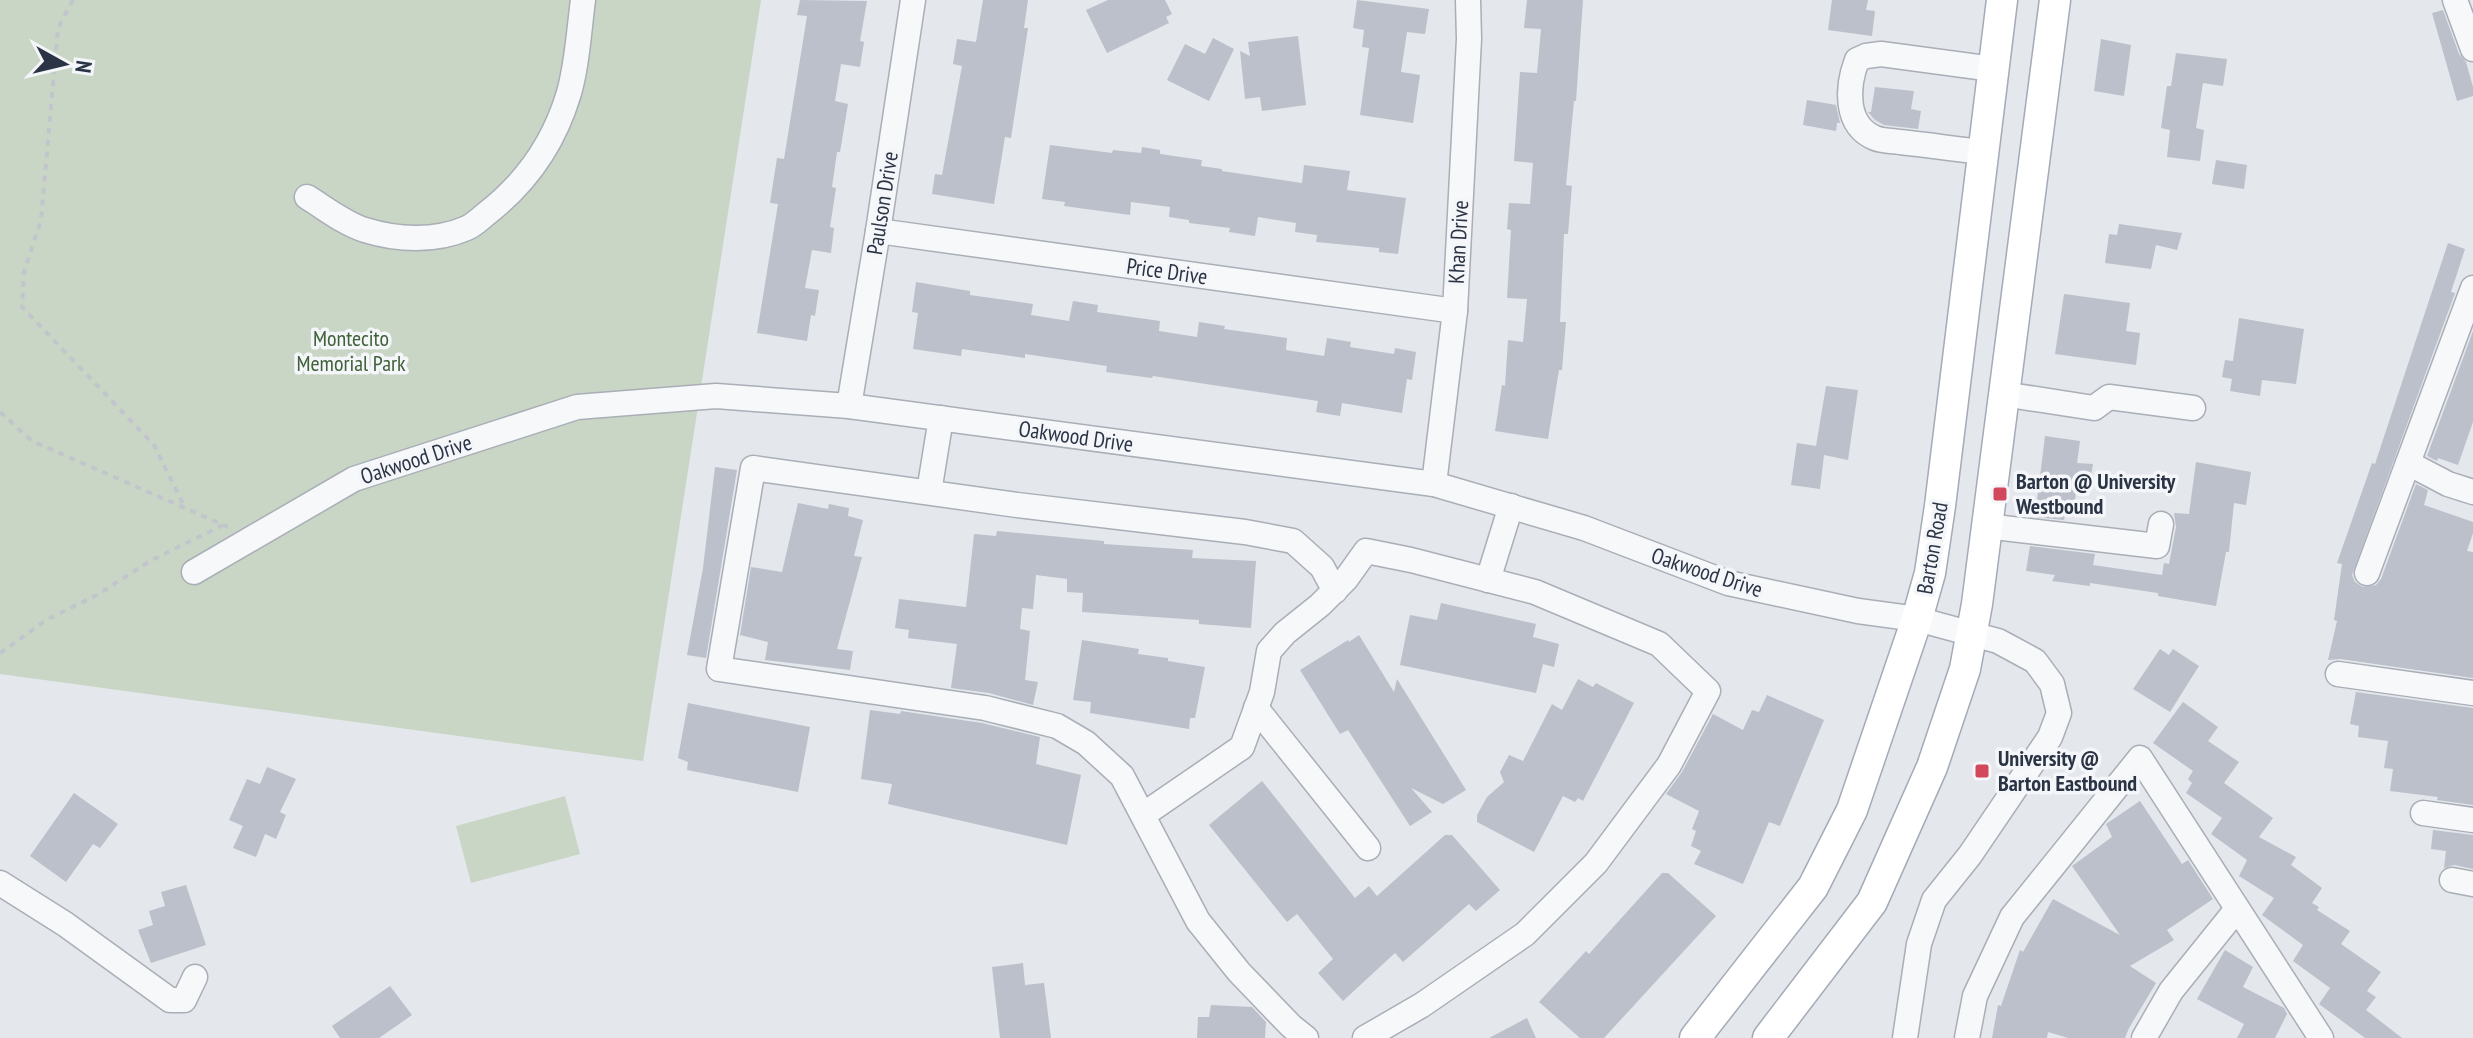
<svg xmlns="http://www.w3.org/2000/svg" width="2473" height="1038" font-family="'PT Sans Narrow',sans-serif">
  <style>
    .green { fill: #c9d6c5 }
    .building { fill: #bbc0ca }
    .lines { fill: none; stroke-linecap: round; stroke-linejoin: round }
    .minor-casing { stroke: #a9aeb7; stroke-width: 27 }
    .major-casing { stroke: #a3abb8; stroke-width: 33 }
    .path { stroke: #c2c5cb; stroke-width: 4; stroke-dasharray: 6 6; stroke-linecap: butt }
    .minor { stroke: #f7f8fa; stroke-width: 24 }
    .major { stroke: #fff; stroke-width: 30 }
    .poi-dot { fill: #d1495b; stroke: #f4f6f9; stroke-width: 3 }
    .labels { text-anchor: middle; stroke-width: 7; stroke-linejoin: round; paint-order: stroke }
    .street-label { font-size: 22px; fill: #2b3445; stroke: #f4f6f9 }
    .park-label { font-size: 22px; fill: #3f6138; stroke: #f4f6f9 }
    .poi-label { font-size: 22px; font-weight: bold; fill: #2b3445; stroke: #f4f6f9; text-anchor: start }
  </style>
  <rect width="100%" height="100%" fill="#e4e7ec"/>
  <g class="green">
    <path d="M0,0H761L643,761L0,674Z"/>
    <path d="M565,796L580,854L471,883L456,826Z"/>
  </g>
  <g class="building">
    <path d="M800,0L867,1L860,41L864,42L860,67L841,64L835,101L848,104L840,152H837L832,187L836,188L830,227L834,228L831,253L812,250L805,288L819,290L815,316L811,315L807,341L757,333L778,204L770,203L777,158L784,159L807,16L797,15Z"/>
    <path d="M983,0H1028L1024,28H1028L1011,138L1005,137L994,204L932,194L935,174L942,175L962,66L953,64L957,39L976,42Z"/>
    <path d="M1108,0H1165L1172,14L1166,17L1169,23L1107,53L1086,10Z"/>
    <path d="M1357,0L1429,9L1425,34L1407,32L1401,72L1420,75L1413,123L1360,115L1369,48L1362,47L1364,30L1353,28Z"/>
    <path d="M1527,0H1583L1576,101H1574L1566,185L1572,186L1568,234H1564L1560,322H1566L1562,370H1559L1548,439L1495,431L1502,385L1505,386L1508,340L1523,342L1527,299L1507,298L1511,230L1507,229L1509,203L1530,204L1533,163L1514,161L1520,72L1537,73L1541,29L1524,28Z"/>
    <path d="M1832,0H1868L1866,10L1875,11L1872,36L1828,30Z"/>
    <path d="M2443,10L2459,54L2466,62L2473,87V96L2457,101L2432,13Z"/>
    <path d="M1298,36L1306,105L1262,111L1260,97L1245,99L1240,51L1250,56L1248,42Z"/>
    <path d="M1213,38L1234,49L1209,101L1167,80L1185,44L1205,54Z"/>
    <path d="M2101,39L2131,45L2124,96L2094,91Z"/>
    <path d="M2176,53L2227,59L2223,86L2203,83L2196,128L2204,130L2200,161L2167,157L2170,130L2161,128L2167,86H2171Z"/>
    <path d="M1875,87L1914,91L1911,109L1921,111L1918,129L1884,125L1875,120L1868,112H1871Z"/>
    <path d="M1807,100L1836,105L1840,123H1837L1836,131L1803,125Z"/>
    <path d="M1050,145L1112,153L1113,150L1141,153L1142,147L1160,150V154L1202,160L1201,166L1222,169V171L1302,183L1304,165L1350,171L1347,190L1406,198L1398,254L1379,252V248L1316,242L1317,235L1295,232L1296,223L1258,217L1255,236L1229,232L1230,228L1189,223V220L1169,217L1170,207L1131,202L1130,215L1064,206L1065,202L1042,199Z"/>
    <path d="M2216,160L2247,165L2244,189L2212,184Z"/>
    <path d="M2119,224L2182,233L2177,250L2156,245L2151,269L2105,263L2109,234L2117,235Z"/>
    <path d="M2448,243L2465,249L2451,292L2455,293L2352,575L2355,582L2363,587L2376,585L2381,579L2416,484L2428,490L2424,505L2473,522V533L2467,551L2473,552V678L2340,659L2328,660L2337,621L2334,620L2342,564L2337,563L2372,463L2375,464Z"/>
    <path d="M916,282L970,291V295L1033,304L1031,315L1069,321L1073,301L1098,305L1097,312L1160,321L1159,331L1197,337L1199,322L1225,326L1224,329L1287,338L1286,350L1324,356L1327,338L1351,342L1350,347L1394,354L1395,348L1416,352L1412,380L1407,379L1402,413L1342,403L1340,416L1316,412L1318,401L1153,376L1152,378L1106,372L1107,366L1025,354V358L962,349L961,356L913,349L918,313L912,312Z"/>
    <path d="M2064,294L2130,303L2126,331L2140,333L2136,365L2055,354Z"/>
    <path d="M2239,318L2304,329L2296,384L2262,380L2260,396L2230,391L2232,379L2222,377L2225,360L2233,361Z"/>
    <path d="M2473,331V422L2458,465L2438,458L2437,461L2427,456Z"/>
    <path d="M1826,386L1858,390L1848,460L1824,455L1820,489L1791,485L1797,443L1816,446Z"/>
    <path d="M2045,436L2080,441L2077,463L2093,464L2089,488L2077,486L2074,508L2066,507L2064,520L2035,517Z"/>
    <path d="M2196,462L2251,472L2246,505L2234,503L2229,552H2226L2216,606L2158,596V593L2090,583V586L2052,581L2055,575L2026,571L2030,546L2095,554L2093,565L2162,575L2164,563L2169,564L2176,527L2174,513L2189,514Z"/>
    <path d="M715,467L737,470L706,658L687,655L703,568Z"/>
    <path d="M798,503L828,509L829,504L849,508L848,516L863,520L854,556L862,557L837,649L853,651L850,670L765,660L768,642L740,635L751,567L782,572Z"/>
    <path d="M997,531L1104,541V544L1193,550L1192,558L1256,561L1251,628L1199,624V620L1082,612L1083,593L1067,592V579L1036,575L1033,609L1022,608L1020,629L1030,631L1025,680L1038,682L1033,705L989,693L951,688L957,644L908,638L909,630L895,628L899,599L966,607L974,534L996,536Z"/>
    <path d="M1441,603L1536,624L1533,637L1559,644L1554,667L1543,664L1536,693L1400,665L1410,615L1437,620Z"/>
    <path d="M1359,635L1394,692L1397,679L1466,790L1443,804L1411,788L1432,812L1410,826L1348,730L1340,734L1300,670L1348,640L1349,642Z"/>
    <path d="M1082,640L1139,649L1138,654L1168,658V661L1205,667L1195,718H1190L1189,729L1090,713L1091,702L1073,700Z"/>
    <path d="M2160,649L2169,655L2173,649L2199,666L2170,712L2133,689Z"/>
    <path d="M1578,679L1593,687L1596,683L1634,703L1583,801L1578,798L1575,802L1563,796L1534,852L1477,822V815L1487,797L1504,782L1500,772L1509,755L1523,761L1552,704L1562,710Z"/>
    <path d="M2356,692L2473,708V805L2437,800L2438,797L2390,791L2393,769L2384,768L2388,741L2358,737L2359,726L2350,724Z"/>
    <path d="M1767,695L1824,720L1780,826L1769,822L1743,884L1694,864L1701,851L1691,846L1696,831L1692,829L1699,811L1666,794L1682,772L1713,714L1743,730L1752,710L1759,712Z"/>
    <path d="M2183,702L2218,727L2208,741L2239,762L2224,783L2273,818L2259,837L2296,857L2291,865L2322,888L2312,903L2319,907L2317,910L2350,931L2341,944L2381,972L2367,991L2376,997L2366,1010L2402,1038H2365L2319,1004L2330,988L2293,961L2303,945L2262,915L2274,898L2239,876L2247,860L2211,834L2222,818L2186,793L2192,783L2188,779L2193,771L2153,743Z"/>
    <path d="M688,703L810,727L798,792L687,770L688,762L678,758Z"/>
    <path d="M870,710L900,714L901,711L982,723L1040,737L1036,764L1081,775L1067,845L888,804L892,784L861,779Z"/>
    <path d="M267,767L296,779L280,812L286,815L276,839L265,834L256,857L233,848L243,826L229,820L247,779L260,784Z"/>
    <path d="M1262,781L1355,898L1369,886L1377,896L1445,835H1452L1500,890L1476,911L1469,904L1403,962L1395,953L1343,1001L1318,973L1333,959L1297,914L1287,922L1209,825Z"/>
    <path d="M74,793L118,824L100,848L93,844L66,882L30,856Z"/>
    <path d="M2140,801L2182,864L2188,860L2213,899L2167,930L2174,940L2130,966L2156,983L2129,1028L2125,1038H2068L2048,1032L2047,1038H1992L1998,1005L2001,1006L2020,950L2023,952L2053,899L2120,935L2072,866L2112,837L2106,824Z"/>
    <path d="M2433,830L2473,835V869L2454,865L2444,868L2446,851L2431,849Z"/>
    <path d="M1662,873H1668L1716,916L1604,1038H1580L1539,1002L1586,951L1589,954Z"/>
    <path d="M186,885L206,945L151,963L138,930L153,925L149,911L165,906L161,892Z"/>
    <path d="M2225,950L2253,967L2243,987L2284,1008L2287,1014L2275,1038H2237L2244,1024L2197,999Z"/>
    <path d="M1023,963L1025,985L1044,983L1051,1038H1000L992,967Z"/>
    <path d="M390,986L412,1015L379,1038H340L332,1026Z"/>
    <path d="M1211,1005L1252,1007L1266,1022L1265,1038H1197L1198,1017H1209Z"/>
    <path d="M1527,1018L1536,1038H1489Z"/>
  </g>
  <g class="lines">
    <defs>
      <g id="minor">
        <path d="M2455,0L2473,49"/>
        <path d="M1982,152C1955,149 1928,145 1900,142C1893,141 1882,141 1875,138C1844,125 1847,86 1857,60L1866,56L1881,54L1993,69"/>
        <path d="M307,197C325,208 345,224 365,230C397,240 435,242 467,228C474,225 480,219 486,214C526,183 553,145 568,96C577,68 579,30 583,0"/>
        <path d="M878,231L1455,311"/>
        <path d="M2003,394L2094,408L2109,397L2193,408"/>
        <path d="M849,406L878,231L913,0"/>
        <path d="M2408,463L2448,484L2473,492"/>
        <path d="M1434,484L1455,311L1469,39L1468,0"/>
        <path d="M929,492L941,418"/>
        <path d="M1986,526L2157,546L2161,524"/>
        <path d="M194,572L354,479L577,407L716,396L849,406L1434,484L1584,528L1728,583L1858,611L1917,619L1998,641L2035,661L2052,684L2059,713L2050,737L1970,855L1934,900L1919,944L1905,1038"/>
        <path d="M2367,573L2473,288"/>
        <path d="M1488,580L1511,506"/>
        <path d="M2338,674L2473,693"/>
        <path d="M1256,708L1368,848"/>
        <path d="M2423,813L2473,820"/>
        <path d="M1143,815L1242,747L1262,692L1269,651L1285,633L1320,605L1346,579L1366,551L1411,560L1535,592L1659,644L1708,691L1669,765L1596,863L1525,934L1422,1005L1365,1038"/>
        <path d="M2452,880L2473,884"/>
        <path d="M0,883L65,924L170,1000H184L195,977"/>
        <path d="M1306,1038L1291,1026L1239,972L1198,921L1122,776L1086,743L1057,726L985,708L719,669L753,468L1017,505L1245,532L1293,541L1322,567L1335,591"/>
        <path d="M1967,1038L1975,996L2012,917L2140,758L2321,1038"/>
        <path d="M2144,1038L2171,991L2237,909"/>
      </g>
      <g id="major">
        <path d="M1695,1038L1813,887L1852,810L1917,619L1930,573L1940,506L2002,0"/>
        <path d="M1768,1038L1872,902L1932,767L1965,669L1977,604L2055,0"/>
      </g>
    </defs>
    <use href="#minor" class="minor-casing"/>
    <use href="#major" class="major-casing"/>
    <g class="path">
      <path d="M73,0L58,28L41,220L24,272L22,307L154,445L185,508"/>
      <path d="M0,412L32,441L228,527"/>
      <path d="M0,653L46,620L97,595L150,561L223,525"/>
    </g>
    <use href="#minor" class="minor"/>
    <use href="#major" class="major"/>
  </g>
  <g class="poi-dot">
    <rect x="1992" y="486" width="16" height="16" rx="4"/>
    <rect x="1974" y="763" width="16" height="16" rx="4"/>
  </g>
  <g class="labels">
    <g class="street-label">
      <text transform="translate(882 203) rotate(-81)" y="8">Paulson Drive</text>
      <text transform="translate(1458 242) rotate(-87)" y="8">Khan Drive</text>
      <text transform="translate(1167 271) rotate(8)" y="8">Price Drive</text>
      <text transform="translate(1076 436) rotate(8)" y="8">Oakwood Drive</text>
      <text transform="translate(416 459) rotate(-18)" y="8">Oakwood Drive</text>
      <text transform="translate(1932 548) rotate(-80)" y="8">Barton Road</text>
      <text transform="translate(1707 572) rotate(18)" y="8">Oakwood Drive</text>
    </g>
    <g class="park-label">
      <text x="351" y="346">Montecito<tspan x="351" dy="25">Memorial Park</tspan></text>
    </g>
    <g class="poi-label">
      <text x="2016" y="489">Barton @ University<tspan x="2016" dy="25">Westbound</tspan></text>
      <text x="1998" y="766">University @<tspan x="1998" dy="25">Barton Eastbound</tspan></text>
    </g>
  </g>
  <g transform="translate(64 64) rotate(98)" stroke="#f4f6f9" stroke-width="6" paint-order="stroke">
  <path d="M0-6L14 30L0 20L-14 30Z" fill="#2b3445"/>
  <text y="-12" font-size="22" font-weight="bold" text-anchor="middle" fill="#2b3445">N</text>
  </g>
</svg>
